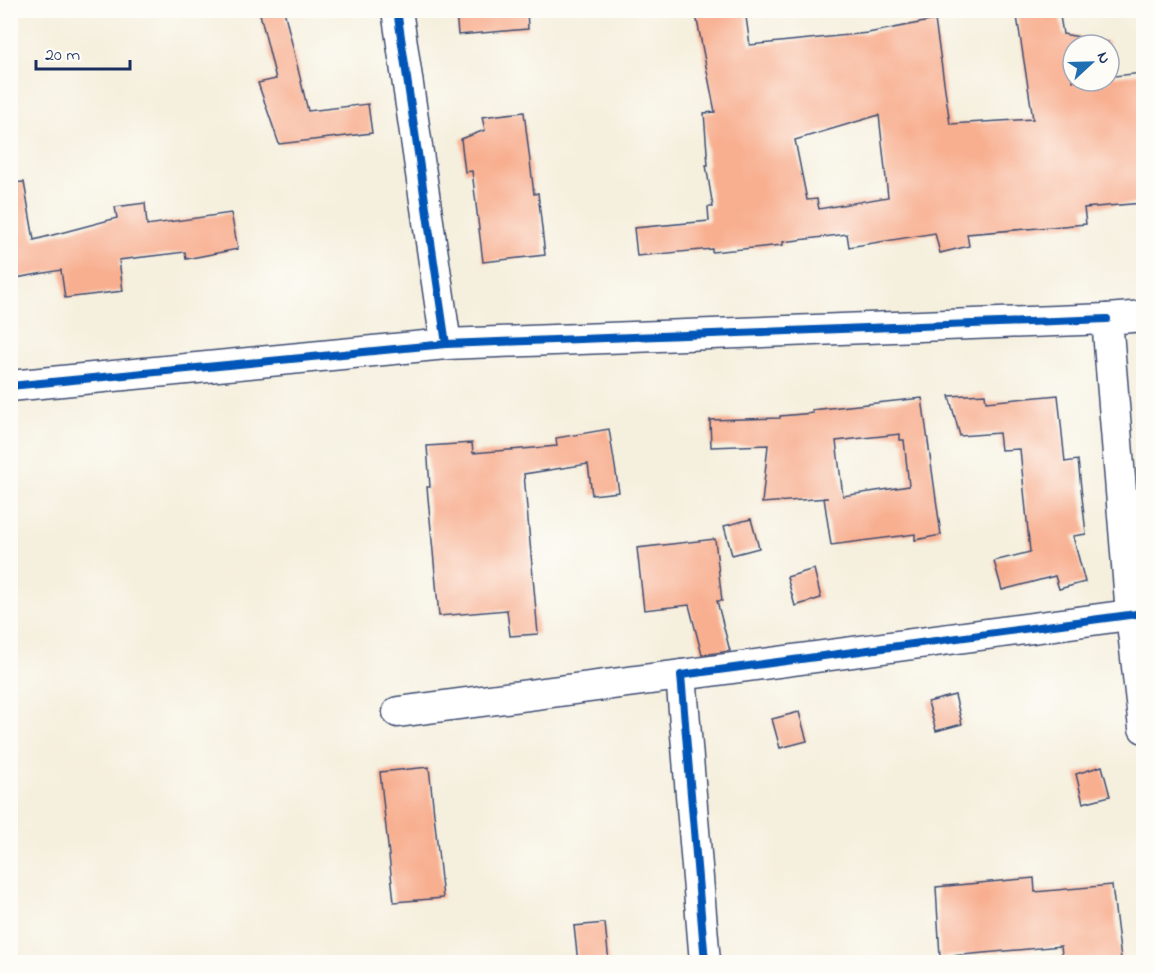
<svg xmlns="http://www.w3.org/2000/svg" width="1154" height="973" font-family="'Indie Flower',sans-serif">
  <style>
    .building { fill: #f8af90; fill-rule: evenodd }
    .lines { fill: none; stroke-linecap: round; stroke-linejoin: round }
    .minor-casing { stroke: #3c4c71; stroke-width: 33 }
    .minor { stroke: #fff; stroke-width: 30 }
    .cycleway-casing { stroke: #fdfcf7; stroke-width: 11 }
    .cycleway { stroke: #0057b8; stroke-width: 8 }
  </style>
  <rect width="100%" height="100%" fill="#fdfcf7"/>
  <filter id="ink" filterUnits="userSpaceOnUse"><feTurbulence type="fractalNoise" baseFrequency=".0167" numOctaves="2"/><feDisplacementMap in="SourceGraphic" scale="12" xChannelSelector="R" yChannelSelector="G"/><feConvolveMatrix kernelMatrix="1 2 1 2 8 2 1 2 1" color-interpolation-filters="sRGB"/></filter>
  <filter id="wash" filterUnits="userSpaceOnUse"><feTurbulence type="fractalNoise" baseFrequency=".008" numOctaves="4" result="noise"/><feDisplacementMap in="SourceGraphic" scale="24" xChannelSelector="R" yChannelSelector="G"/><feGaussianBlur stdDeviation="1.35" result="paint"/><feColorMatrix in="noise" values="0 0 0 0 0 0 0 0 0 0 0 0 0 0 0 0 0 1.4 0 .05"/><feComposite in="paint" operator="in"/></filter>
  <g filter="url(#wash)">
    <rect width="100%" height="100%" fill="#f5efdd"/>
    <g id="blocks">
      <g class="building">
        <path d="M275,10H284L308,111L368,104L372,133L279,144L258,83L276,79L260,14Z"/>
        <path d="M456,10H527L528,29L458,35Z"/>
        <path d="M695,10H745L750,45L868,33L935,20L950,124L1033,119L1016,10H1059L1063,34L1108,42L1107,45H1073V81H1109V58H1112L1114,76L1143,73V203L1084,208L1086,224L967,234L969,246L940,253L935,233L849,247L847,234L783,242V245L712,252V249L637,256L634,228L709,221L708,207H713L706,165H708L704,113L715,112ZM879,115L888,197L819,209L817,199L807,200L795,140Z"/>
        <path d="M524,112L534,194L538,193L545,255L483,262L472,171L465,172L461,139L485,130L482,117Z"/>
        <path d="M24,182L34,240L117,218L115,207L145,203L147,225L231,213L238,249L186,259L185,252L119,260L123,291L65,298L61,270L10,279V183Z"/>
        <path d="M985,394L986,402L1058,395L1065,462L1078,460L1086,534L1073,536L1085,582L1059,589L1055,576L1002,590L994,561L1030,552L1020,449L1001,450L999,433L960,436L949,396Z"/>
        <path d="M922,398L941,535L915,540V534L831,545L824,498H828L762,503L768,445L711,447L710,420L780,418V416L813,413L812,410ZM900,434V440H904L909,486L843,496L836,441Z"/>
        <path d="M609,429L619,492L592,495L588,464L524,474L538,634L510,636L507,610L439,616L427,487H430L427,446L472,443L473,453L557,446L556,438Z"/>
        <path d="M751,519L759,548L732,555L724,526Z"/>
        <path d="M715,539L722,601H717L730,651L702,655L689,605L644,610L637,548Z"/>
        <path d="M814,569L821,598L795,606L787,577Z"/>
        <path d="M955,695L962,724L936,731L928,702Z"/>
        <path d="M799,712L807,741L780,748L772,719Z"/>
        <path d="M1102,766L1110,796L1083,803L1076,774Z"/>
        <path d="M429,767L443,898L394,902L380,772Z"/>
        <path d="M1034,878L1035,892L1112,885L1121,959L1063,963L1061,946L940,957L936,887Z"/>
        <path d="M605,923L609,963H578L574,926Z"/>
      </g>
    </g>
  </g>
  <g filter="url(#ink)">
    <use href="#blocks" fill-opacity="0" stroke="#3c4c71" stroke-width="1.5"/>
    <g class="lines">
      <defs>
        <g id="minor">
          <path d="M397,10L446,344"/>
          <path d="M1144,316L1107,319L1131,614L1144,728"/>
          <path d="M10,386L446,344L1107,319"/>
          <path d="M398,712L681,675"/>
          <path d="M705,962L681,675L1144,613"/>
        </g>
      </defs>
      <use href="#minor" class="minor-casing"/>
      <use href="#minor" class="minor"/>
      <defs>
        <g id="cycleway">
          <path d="M397,10L446,344"/>
          <path d="M10,386L446,344L1107,319"/>
          <path d="M705,962L681,675L1144,613"/>
        </g>
      </defs>
      <use href="#cycleway" class="cycleway-casing"/>
      <use href="#cycleway" class="cycleway"/>
    </g>
  </g>
  <rect width="1154" height="973" fill="none" stroke="#fdfcf7" stroke-width="36"/>
  <g transform="translate(1091 63) rotate(68)"><circle r="28" fill="#fdfcf7" stroke="#a3aaba" stroke-width="1.5"/>
  <path d="M0-4.5L10 22L0 15L-10 22Z" fill="#1f6fb2"/>
  <text y="-9" font-size="16" font-weight="bold" text-anchor="middle" fill="#1b2f5e">N</text>
  </g>
  <path d="M36 60v9h94v-9" fill="none" stroke="#1b2f5e" stroke-width="3"/>
  <text x="45" y="60" font-size="18" fill="#1b2f5e" stroke="#fdfcf7" stroke-width="4.5" paint-order="stroke">20 m</text>
</svg>
